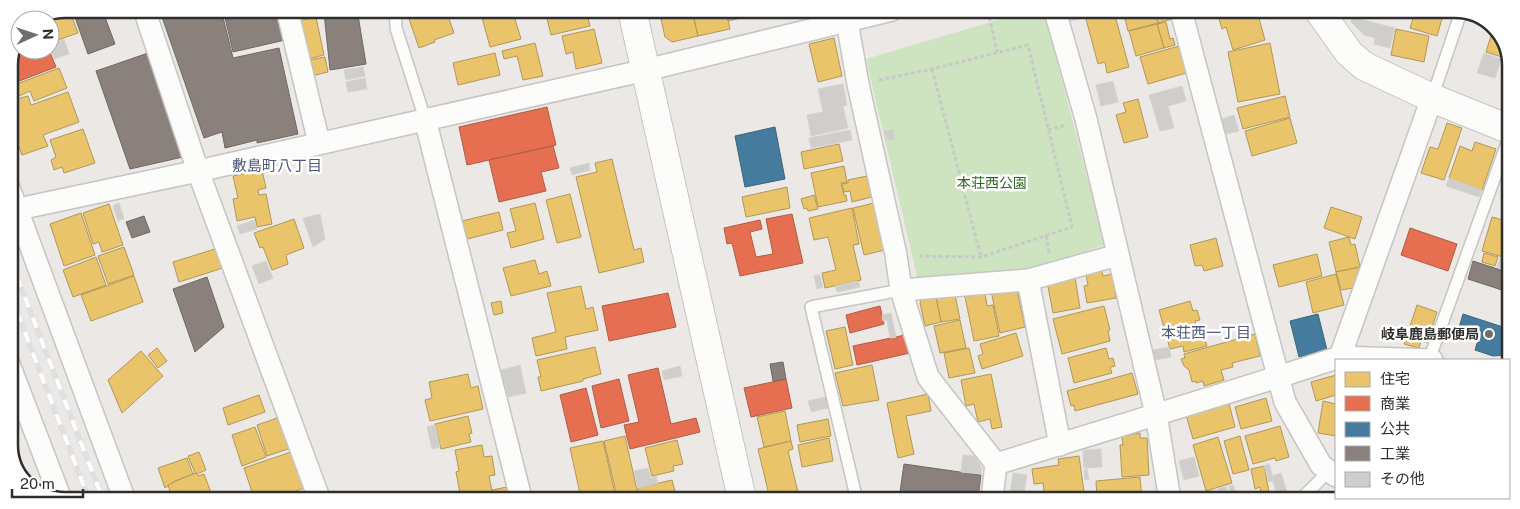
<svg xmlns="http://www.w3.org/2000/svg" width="1520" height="509" font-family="'Public Sans','Noto Sans JP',sans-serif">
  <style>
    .green { fill: #cee4c0 }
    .homes { fill: #e9c46a; stroke: #b19758 }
    .shops { fill: #e76f51; stroke: #b05c46 }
    .public { fill: #457b9d; stroke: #3e647c }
    .industry { fill: #8a817c; stroke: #6e6865 }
    .building { fill: #d0cecb; stroke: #d6d4d1 }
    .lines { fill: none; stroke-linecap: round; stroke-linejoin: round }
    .service-casing { stroke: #c6c4c4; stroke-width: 14 }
    .minor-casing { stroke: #c6c4c4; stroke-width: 24 }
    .tertiary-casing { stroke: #c6c4c4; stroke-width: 30 }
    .path { stroke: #c9c9c8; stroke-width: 3; stroke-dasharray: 4 2.5; stroke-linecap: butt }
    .service { stroke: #fcfcfb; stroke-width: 11 }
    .minor { stroke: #fcfcfb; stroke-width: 21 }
    .tertiary { stroke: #fcfcfb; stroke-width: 28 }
    .rail-casing { stroke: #dfe0e1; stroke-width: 5.5 }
    .rail { stroke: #fff; stroke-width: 4; stroke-dasharray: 11; stroke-linecap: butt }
    .poi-dot { fill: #706f6e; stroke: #fff; stroke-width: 2 }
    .labels { text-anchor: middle; stroke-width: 5; stroke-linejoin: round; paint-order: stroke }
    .park-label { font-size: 14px; fill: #2f6920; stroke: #fff }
    .poi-label { font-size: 14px; font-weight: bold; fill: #2e2e2e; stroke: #fff; text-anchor: end }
    .neighbourhood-label { font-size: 15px; fill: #50587d; stroke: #fff }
    .rim { fill: none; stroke: #2e2e2e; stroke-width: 2.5 }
  </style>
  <rect width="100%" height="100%" fill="#ebe8e5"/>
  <path class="green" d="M1028,11H1044L1105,245L924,306L866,59Z"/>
  <g class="homes">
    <path d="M65,9H69L78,33L52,42L50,35V20H45L44,17Z"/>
    <path d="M303,9H320V11L304,14Z"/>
    <path d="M322,9H375V10L323,11Z"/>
    <path d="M427,9L446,10L454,33L434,40L435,42L419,48L408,16Z"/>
    <path d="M480,10H517L519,18L515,19L521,39L490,47Z"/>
    <path d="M545,10H586L590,26L551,35Z"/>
    <path d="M659,10H692L698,36L672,42L665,37Z"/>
    <path d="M692,10H726L730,29L698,36Z"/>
    <path d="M726,10H773L728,21Z"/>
    <path d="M1123,11H1155L1158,23L1128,31Z"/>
    <path d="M1155,11H1170L1172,19L1158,23Z"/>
    <path d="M1222,11H1257L1265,40L1233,50L1226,27L1222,29L1217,12Z"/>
    <path d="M1268,11H1288L1289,14L1270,19Z"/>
    <path d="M1114,12L1129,67L1107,73L1105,62L1098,64L1086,19Z"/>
    <path d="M1415,12H1444L1437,36L1410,28Z"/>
    <path d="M316,17L324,55L307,59L298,21Z"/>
    <path d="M1166,22L1170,39L1173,38L1175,45L1164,48L1157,24Z"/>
    <path d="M1157,24L1164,48L1136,56L1129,31Z"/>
    <path d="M1494,26L1499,30L1511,60L1486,52Z"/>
    <path d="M594,29L602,63L576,69L573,52L566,54L562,36Z"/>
    <path d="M1396,29L1429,36L1424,62L1391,55Z"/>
    <path d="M20,37V48L14,50Z"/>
    <path d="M834,38L842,76L818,82L809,44Z"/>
    <path d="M535,43L543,76L523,80L517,56L504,59L502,51Z"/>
    <path d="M1270,43L1280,94L1238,102L1228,52Z"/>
    <path d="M1179,46L1186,73L1148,84L1140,57Z"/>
    <path d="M495,53L500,75L458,85L453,63Z"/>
    <path d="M325,57L328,72L311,76L308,60Z"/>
    <path d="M59,68L67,88L34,101L30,91L19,96L18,92L9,95V87Z"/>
    <path d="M68,92L79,122L43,135L48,146L22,155L9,120V101L28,96L31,105Z"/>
    <path d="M1285,96L1290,117L1243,129L1237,108Z"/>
    <path d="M1138,99L1148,137L1124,143L1116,115L1126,112L1123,103Z"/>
    <path d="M1290,118L1297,143L1252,156L1245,131Z"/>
    <path d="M1447,123L1462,128L1444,180L1421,173L1430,147L1438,149Z"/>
    <path d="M83,129L95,163L64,173L62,167L54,170L51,160L56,157L50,140Z"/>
    <path d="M1475,142L1496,149L1482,190L1449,178L1460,146L1472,151Z"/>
    <path d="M839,144L843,161L804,169L801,152Z"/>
    <path d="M612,159L634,250L641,248L644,262L599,273L576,177L597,172L595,163Z"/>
    <path d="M844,166L847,182L841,183L844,195H846L847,201L818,207L811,173Z"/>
    <path d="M262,170L266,188L258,190L259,195L266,194L272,224L257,227L255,217L237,221L233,199L238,198L233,176Z"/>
    <path d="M867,176L872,197L852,202L850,191L844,192L842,184L848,183V180Z"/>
    <path d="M787,187L790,208L746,217L742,197Z"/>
    <path d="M570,194L581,237L557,243L546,200Z"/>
    <path d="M814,195L818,209L808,211L807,208L804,209L801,199Z"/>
    <path d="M535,203L544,239L511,248L507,233L516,231L510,209Z"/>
    <path d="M874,203L885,250L864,255L853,208Z"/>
    <path d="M109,204L123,245L102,252L99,242L93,244L83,213Z"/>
    <path d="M1331,207L1362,217L1355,239L1324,228Z"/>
    <path d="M852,208L859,244L853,245L861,280L825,288L822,273L836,270L828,237L814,240L809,218Z"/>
    <path d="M499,212L503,230L467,239L462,221Z"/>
    <path d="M81,213L95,255L64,266L50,224Z"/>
    <path d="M1492,217L1510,222V259L1482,251Z"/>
    <path d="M294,219L304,248L286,255L288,264L272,270L263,247L260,248L254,233Z"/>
    <path d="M1349,237L1351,245L1355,244L1360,267L1336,272L1329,242Z"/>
    <path d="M1216,238L1223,266L1204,271L1202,265L1195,266L1190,245Z"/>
    <path d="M124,247L134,275L108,284L98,256Z"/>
    <path d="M218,248L223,268L179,282L173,262Z"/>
    <path d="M1484,253L1498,257L1495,266L1482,262Z"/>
    <path d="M1317,254L1322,276L1279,287L1273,265Z"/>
    <path d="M96,257L106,285L73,297L63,270Z"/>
    <path d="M535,260L539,274L547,271L551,286L511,296L503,268Z"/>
    <path d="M1101,267L1103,276L1112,274L1116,298L1087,303L1084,286L1088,285L1085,270Z"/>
    <path d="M1360,267L1353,288L1341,290L1336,272Z"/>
    <path d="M1074,271L1080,308L1053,313L1046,276Z"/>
    <path d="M1336,274L1344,305L1313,313L1306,282Z"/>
    <path d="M134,276L143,302L91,321L81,295Z"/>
    <path d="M581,286L586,309L593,307L598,330L565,337L567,349L536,356L532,338L556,332L547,293Z"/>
    <path d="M1016,286L1025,327L1000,333L991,291Z"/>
    <path d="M954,290L960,319L941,322L935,293Z"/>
    <path d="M935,292L941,322L925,326L920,303L923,294Z"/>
    <path d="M985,293L987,306L993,305L999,336L974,341L965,297Z"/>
    <path d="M501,301L503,313L494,315L491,303Z"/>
    <path d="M1190,301L1193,311L1197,310L1200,320L1195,321L1197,327L1201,326L1207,346L1184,352L1183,346L1170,349L1159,310Z"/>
    <path d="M1417,305L1437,312L1427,343L1421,341L1419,348L1404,344Z"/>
    <path d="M1104,306L1110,330L1108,331L1110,341L1062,354L1053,319Z"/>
    <path d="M960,320L966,348L940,353L934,326Z"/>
    <path d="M845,327L853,365L835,369L826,331Z"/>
    <path d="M1016,333L1023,356L982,369L978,356L983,354L980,344Z"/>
    <path d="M1255,334L1260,356L1232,363L1233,367L1221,370L1224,380L1204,386L1203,381L1196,383V381L1192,382L1189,370L1184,366L1181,359L1185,358L1184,354Z"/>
    <path d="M595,347L601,374L583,379V381L541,391L538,377H541L537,360Z"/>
    <path d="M157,348L167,361L158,368L148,355Z"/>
    <path d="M969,348L975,373L949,378L944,353Z"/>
    <path d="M1106,348L1109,359L1113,358L1115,366L1110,367L1112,373L1074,383L1068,358Z"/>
    <path d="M141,351L163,376L122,413L108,380Z"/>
    <path d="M872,365L879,400L843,406L835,373Z"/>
    <path d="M1132,373L1138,394L1075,411L1074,405L1071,406L1067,391Z"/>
    <path d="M468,374L471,388L478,386L483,409L430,421L425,400L432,398L429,382Z"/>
    <path d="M991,374L1002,427L992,429L990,419L978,422L974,404L966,406L961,380Z"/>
    <path d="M1336,375V395L1316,401L1311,382Z"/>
    <path d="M928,394L931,411L906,416L914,454L898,458L887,403Z"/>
    <path d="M259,395L265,412L228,425L223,408Z"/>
    <path d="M1266,398L1272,421L1241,429L1235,407Z"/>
    <path d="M1323,401L1336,404V436L1318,433Z"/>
    <path d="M1229,403L1235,427L1193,439L1186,415Z"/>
    <path d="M785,411L791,441L764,447L757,417Z"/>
    <path d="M468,416L472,433L469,434L471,442L441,449L435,424Z"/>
    <path d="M280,417L291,448L267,456L257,425Z"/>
    <path d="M828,419L831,436L800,442L797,425Z"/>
    <path d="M1280,426L1289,457L1276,461L1275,458L1253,464L1245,436Z"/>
    <path d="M255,427L266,457L242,466L232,435Z"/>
    <path d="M1140,433V438H1147L1149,475L1122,477L1120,445H1123L1122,436Z"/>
    <path d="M625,436L639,499H625L624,495L617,496L604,441Z"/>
    <path d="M1240,436L1249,470L1233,474L1224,441Z"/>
    <path d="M1218,437L1232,483L1206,491L1193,445Z"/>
    <path d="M829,438L833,461L802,467L798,445Z"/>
    <path d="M677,440L683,464L673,466L674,471L652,476L645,448Z"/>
    <path d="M603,441L615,494L594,498H581L570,448Z"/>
    <path d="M791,441L793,449L788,451L798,492L770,499L758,449Z"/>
    <path d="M482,445L484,457L492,456L495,475L489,476L493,496L479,498H461L456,472L459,471L455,450Z"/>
    <path d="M199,452L206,470L197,474L195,473L188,456Z"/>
    <path d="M291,452L304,488L276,498H254L244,468Z"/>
    <path d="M1079,456L1085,499H1045L1043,483L1034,484L1032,469L1059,465L1058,459Z"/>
    <path d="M187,458L193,474L173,482V483L165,488L158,468Z"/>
    <path d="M1264,466L1269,492L1261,494L1260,487L1255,489L1251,469Z"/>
    <path d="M196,473L198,476L204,474L213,498H172L168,485L173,483V482Z"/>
    <path d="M1140,477L1142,500H1097L1096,481Z"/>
    <path d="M672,480L677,499H641L638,488Z"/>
    <path d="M507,487L509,498H493L492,490Z"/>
    <path d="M1404,498H1423L1421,500H1408Z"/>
  </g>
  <g class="shops">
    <path d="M30,50H49L56,67L9,85V62L11,58Z"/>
    <path d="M547,107L556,145L467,165L459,127Z"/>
    <path d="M553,146L559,168L541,172L546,191L499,202L489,160Z"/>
    <path d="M792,214L803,263L740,276L732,243L727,244L724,228L760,220L762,229L750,232L756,257L773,254L766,219Z"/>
    <path d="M1410,228L1457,244L1448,271L1401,255Z"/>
    <path d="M668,293L676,327L609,341L602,306Z"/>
    <path d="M880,306L884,324L850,333L846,315Z"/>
    <path d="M905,335L910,353L857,365L853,346Z"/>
    <path d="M658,368L671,424L696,418L700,432L630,449L624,425L639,422L628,375Z"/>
    <path d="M619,379L629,421L601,428L592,386Z"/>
    <path d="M786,379L792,408L751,417L744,388Z"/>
    <path d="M586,388L598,435L571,442L560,395Z"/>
  </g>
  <g class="public">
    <path d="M775,127L785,179L745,187L735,136Z"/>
    <path d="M1318,314L1327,350L1299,357L1290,321Z"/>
    <path d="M1463,314L1509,329V353L1505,355L1493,356L1475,350L1479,337L1458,331Z"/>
  </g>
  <g class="industry">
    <path d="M72,9H102L115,44L88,54Z"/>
    <path d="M195,9H221L233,58L279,48L298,134L257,143V140L225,148L222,132L204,138L162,17Z"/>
    <path d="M223,9H278L285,40L233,52Z"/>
    <path d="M324,13L358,15L366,64L330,70Z"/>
    <path d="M151,52L183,157L130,169L96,71Z"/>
    <path d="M144,216L150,232L132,238L126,222Z"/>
    <path d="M1473,261L1510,273L1505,291L1468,279Z"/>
    <path d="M207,277L224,327L195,352L173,289Z"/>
    <path d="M783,362L786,379L773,381L770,364Z"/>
    <path d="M904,464L981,475L978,499H899Z"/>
  </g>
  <g class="building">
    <path d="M1068,11H1083L1084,13L1095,11L1096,14L1071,21Z"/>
    <path d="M1352,17L1395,28L1390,48L1374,44L1375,38L1364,35L1351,22Z"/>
    <path d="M64,39L69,54L54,59L50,44Z"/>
    <path d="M1484,53L1501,59L1495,78L1477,73Z"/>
    <path d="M363,67L365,76L346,80L344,70Z"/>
    <path d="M365,78L367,89L348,92L346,82Z"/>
    <path d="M1113,81L1118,102L1101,106L1096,85Z"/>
    <path d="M843,84L847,105L843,106L848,128L811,136L807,115L823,112L818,89Z"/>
    <path d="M1182,86L1186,101L1168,106L1174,128L1160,131L1149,95Z"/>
    <path d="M1234,115L1239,131L1226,134L1222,119Z"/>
    <path d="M893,129L895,139L887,140L884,131Z"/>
    <path d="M850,130L852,140L811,148L809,138Z"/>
    <path d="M589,163L590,170L572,175L570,168Z"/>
    <path d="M1449,178L1482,190L1479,197L1446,186Z"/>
    <path d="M119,203L124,218L118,221L113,206Z"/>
    <path d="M320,214L325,239L313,247L303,218Z"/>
    <path d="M254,220L257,229L240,234L237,226Z"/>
    <path d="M1500,258L1510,261V271L1497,267Z"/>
    <path d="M266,261L273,278L259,284L252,266Z"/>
    <path d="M820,275L823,287L817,289L814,276Z"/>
    <path d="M858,281L860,287L837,292L835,286Z"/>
    <path d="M891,313L896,337L890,338L887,320L883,321L882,315Z"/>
    <path d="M1169,347L1171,357L1155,360L1153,350Z"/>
    <path d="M520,365L526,393L508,397L501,370Z"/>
    <path d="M680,366L682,376L664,380L662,371Z"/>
    <path d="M826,397L828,408L811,412L808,401Z"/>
    <path d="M435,425L440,447L432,449L427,427Z"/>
    <path d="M1101,449L1102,467L1084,468L1083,450Z"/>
    <path d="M963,455L974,456L982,468L981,474L961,472Z"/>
    <path d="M1194,457L1199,476L1184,480L1179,461Z"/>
    <path d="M1269,464L1274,481L1269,482L1264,466Z"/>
    <path d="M648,468L651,478L656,476L658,483L638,488L634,471Z"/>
    <path d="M1087,469L1089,479L1085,480L1084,470Z"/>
    <path d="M1013,473L1027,475L1023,499H1009Z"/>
    <path d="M1281,473L1287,492L1277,495L1273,482L1274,481L1273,476Z"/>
    <path d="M1233,485L1236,493L1231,494L1229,486Z"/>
    <path d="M1227,487V493H1218V488Z"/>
  </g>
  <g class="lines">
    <defs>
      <g id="service">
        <path d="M395,9L396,28L425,119"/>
        <path d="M1432,98L1461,12"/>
        <path d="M1429,360L1511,132"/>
        <path d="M1170,498L1228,500"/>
        <path d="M840,499L856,496L811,307L901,290"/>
        <path d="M1300,500L1329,471"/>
      </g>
      <g id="minor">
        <path d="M144,9L198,171L319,498"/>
        <path d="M287,9L319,143"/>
        <path d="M845,10L858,84L896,255L901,290L928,377L996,464L992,499"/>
        <path d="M1055,11L1086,119L1156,414L1170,500"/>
        <path d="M1181,11L1285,402L1321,465L1336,476"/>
        <path d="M425,119L521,498"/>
        <path d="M9,188L124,498"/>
        <path d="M9,211L198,171L646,70L892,10"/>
        <path d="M1028,280L1060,445"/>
        <path d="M901,290L1028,280L1118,255"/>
        <path d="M1340,357L1432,98"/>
        <path d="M9,364L60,497"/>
        <path d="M1509,398V397"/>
        <path d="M996,464L1278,377L1340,357L1432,360"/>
        <path d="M1367,498L1370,500"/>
        <path d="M1444,500L1446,498"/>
      </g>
      <g id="tertiary">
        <path d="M632,10L742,499"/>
        <path d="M1319,11L1349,53L1364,66L1432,98L1511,130"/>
      </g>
    </defs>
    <use href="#service" class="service-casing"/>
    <use href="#minor" class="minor-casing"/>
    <use href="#tertiary" class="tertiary-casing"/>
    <g class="path">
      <path d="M988,11L997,52"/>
      <path d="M932,69L981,257"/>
      <path d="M879,80L932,69L1028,45L1072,227L981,257L919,256"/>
      <path d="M1048,130L1066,125"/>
      <path d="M1046,236L1049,253"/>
    </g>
    <use href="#service" class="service"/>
    <use href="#minor" class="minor"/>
    <use href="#tertiary" class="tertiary"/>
    <defs>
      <g id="rail">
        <path d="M9,256L102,497"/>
        <path d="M9,291L88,497"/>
      </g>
    </defs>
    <use href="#rail" class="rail-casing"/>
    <use href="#rail" class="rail"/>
  </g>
  <circle class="poi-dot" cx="1489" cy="334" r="5"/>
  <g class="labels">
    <g class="park-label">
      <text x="992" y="188">本荘西公園</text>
    </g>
    <g class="poi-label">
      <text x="1479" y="339">岐阜鹿島郵便局</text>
    </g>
    <g class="neighbourhood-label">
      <text x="277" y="171">敷島町八丁目</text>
      <text x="1206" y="338">本荘西一丁目</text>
    </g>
  </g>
  <path d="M0 0H1520V509H0ZM65 18H1455A47 47 0 0 1 1502 65V445A47 47 0 0 1 1455 492H65A47 47 0 0 1 18 445V65A47 47 0 0 1 65 18Z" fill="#fff" fill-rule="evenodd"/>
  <path class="rim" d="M65 18H1455A47 47 0 0 1 1502 65V445A47 47 0 0 1 1455 492H65A47 47 0 0 1 18 445V65A47 47 0 0 1 65 18Z"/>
  <rect x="1335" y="359" width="175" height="140" fill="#ffffff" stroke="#ababab"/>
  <rect x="1345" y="372" width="25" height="15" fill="#e9c46a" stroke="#ababab"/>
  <text x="1380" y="384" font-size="15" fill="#2e2e2e">住宅</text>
  <rect x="1345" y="396" width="25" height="15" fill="#e76f51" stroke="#ababab"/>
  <text x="1380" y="409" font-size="15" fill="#2e2e2e">商業</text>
  <rect x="1345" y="422" width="25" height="15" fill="#457b9d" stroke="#ababab"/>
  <text x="1380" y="434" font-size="15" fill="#2e2e2e">公共</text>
  <rect x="1345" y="446" width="25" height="15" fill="#8a817c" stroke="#ababab"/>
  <text x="1380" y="459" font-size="15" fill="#2e2e2e">工業</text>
  <rect x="1345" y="472" width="25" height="15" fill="#d0cecb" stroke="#ababab"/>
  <text x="1380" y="484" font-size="15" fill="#2e2e2e">その他</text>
  <g transform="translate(35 35) rotate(87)"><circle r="24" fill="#ffffff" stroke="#ababab"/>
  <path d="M0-4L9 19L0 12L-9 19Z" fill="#706f6e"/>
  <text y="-8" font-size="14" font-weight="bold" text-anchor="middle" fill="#2e2e2e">N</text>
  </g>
  <path d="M12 489v8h71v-8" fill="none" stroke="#2e2e2e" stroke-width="2.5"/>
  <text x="20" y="489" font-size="15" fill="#2e2e2e" stroke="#ffffff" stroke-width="4" paint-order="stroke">20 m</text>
</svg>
